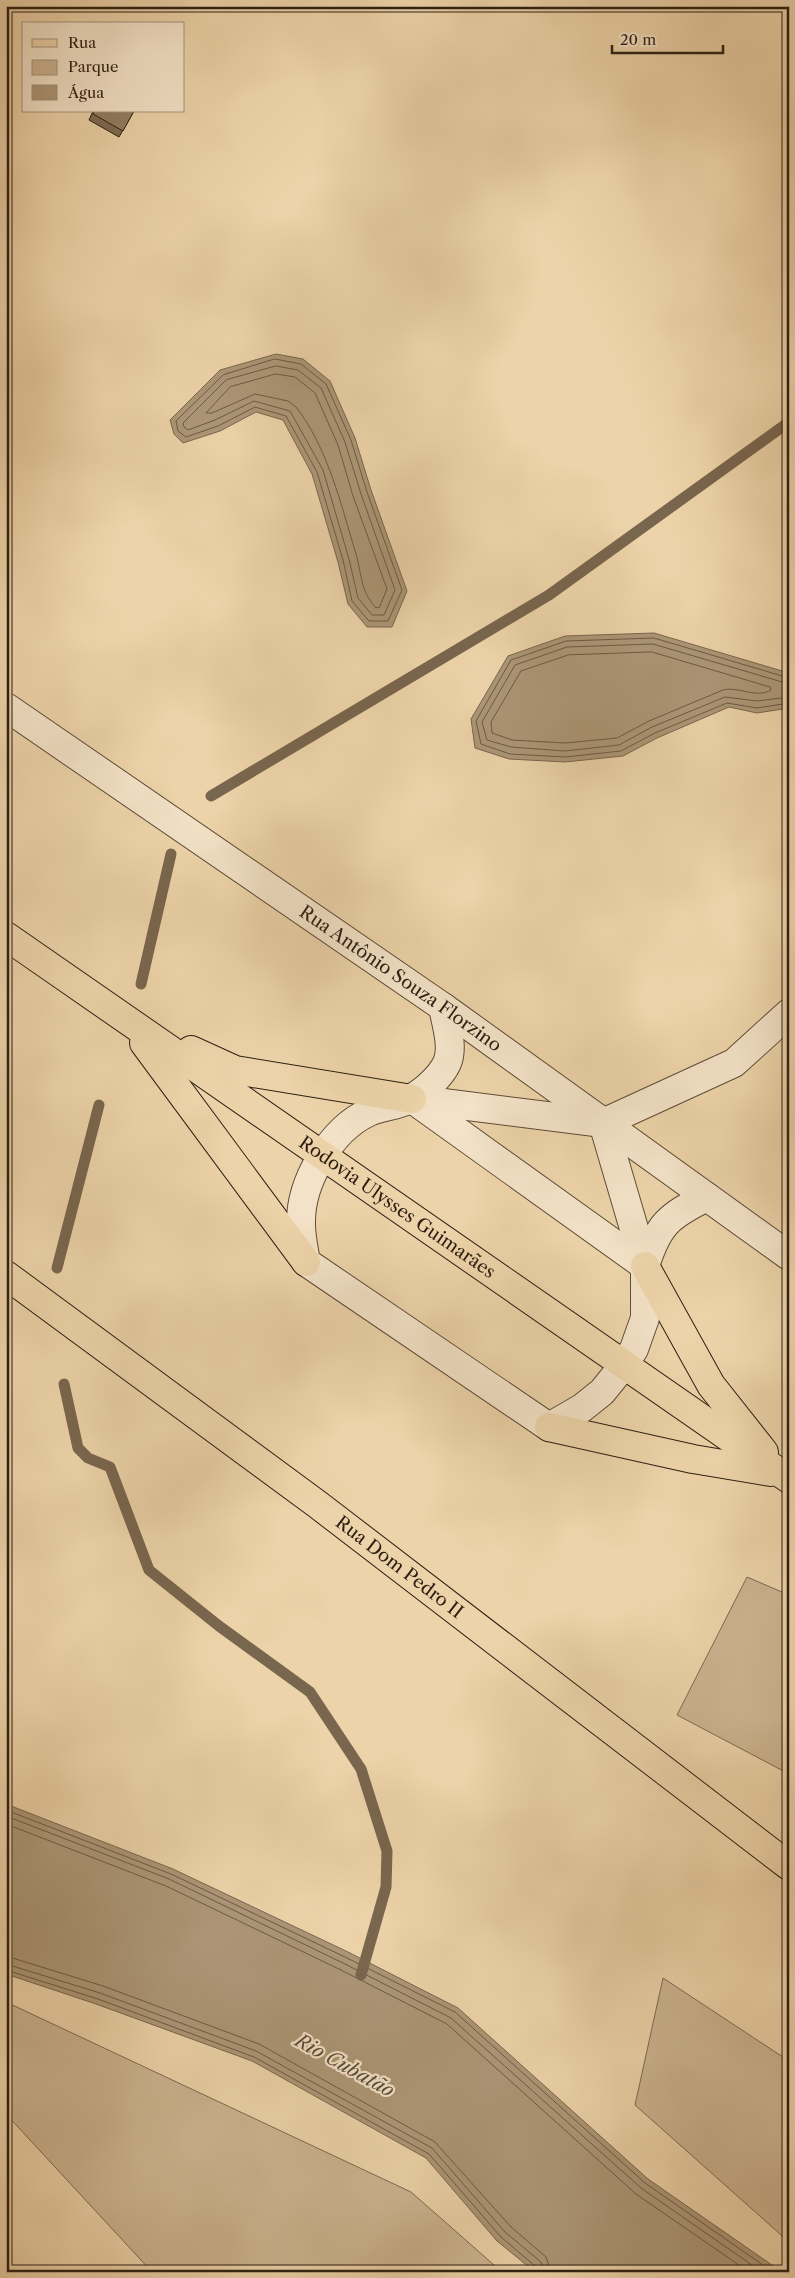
<svg xmlns="http://www.w3.org/2000/svg" width="795" height="2278" font-family="'Libre Caslon Text',serif">
  <style>
    .green { fill: #ccb490; stroke: #7c6a52 }
    .water { fill: #ac9676; stroke: #79664e }
    .lines { fill: none; stroke-linecap: round; stroke-linejoin: round }
    .shore { stroke: #6c5a44; stroke-width: 1 }
    .stream { stroke: #79664e; stroke-width: 11 }
    .minor-casing { stroke: #5d4c38; stroke-width: 30 }
    .major-casing { stroke: #2d1f13; stroke-width: 30 }
    .highway-casing { stroke: #2d1f13; stroke-width: 30 }
    .minor { stroke: #f3e2c7; stroke-width: 28 }
    .major { stroke: #edd3a9; stroke-width: 28 }
    .highway { stroke: #edd3a9; stroke-width: 28 }
    .wall { fill: #7d6c53; stroke: #2d1f13 }
    .building { fill: #917d61; stroke: #2d1f13 }
    .labels { text-anchor: middle; stroke-width: 4.5; stroke-linejoin: round; paint-order: stroke }
    .street-label { font-size: 18px; fill: #2d1f13; stroke: #f3e2c7 }
    .water-label { font-size: 19px; font-style: italic; fill: #594936; stroke: #f3e2c7 }
  </style>
  <rect width="100%" height="100%" fill="#edd3a9"/>
  <filter id="stains"><feTurbulence type="fractalNoise" baseFrequency=".004" numOctaves="4"/><feColorMatrix values="0 0 0 0 .2 0 0 0 0 .09 0 0 0 0 .02 0 0 0 .5 -.17"/></filter>
  <radialGradient id="worn" r=".72"><stop offset=".6" stop-color="#630" stop-opacity="0"/><stop offset="1" stop-color="#630" stop-opacity=".3"/></radialGradient>
  <g class="green">
    <path d="M747,1577L789,1595V1774L677,1715Z"/>
    <path d="M663,1978L789,2061V2242L635,2105Z"/>
    <path d="M6,2002L411,2192L502,2272H152L6,2114Z"/>
  </g>
  <g class="water">
    <path d="M276,354L303,359L330,381L355,438L371,490L407,591L392,627H367L348,604L338,562L312,474L283,420L256,412L220,431L183,443L174,434L170,420L220,370Z"/>
    <path d="M654,633L789,673V708L757,713L729,707L657,738L623,756L565,762L509,759L475,748L471,719L508,656L565,636Z"/>
    <path d="M6,1804L173,1869L348,1952L458,2008L648,2179L782,2272H535L497,2241L426,2158L252,2061L96,2004L6,1974Z"/>
  </g>
  <g class="lines">
    <g class="shore">
      <path d="M275,359L301,364L326,384L351,440L367,492L402,590L388,621H369L352,601L343,560L317,472L286,416L255,407L218,426L186,437L178,431L176,421L223,375Z"/>
      <path d="M276,366L298,370L321,388L345,442L361,494L395,590L384,615H372L358,598L349,559L323,470L290,411L254,401L215,420L188,430L184,427L183,423L226,380Z"/>
      <path d="M276,374L295,377L315,393L338,445L353,496L387,589L379,608L375,607C360,589 362,575 356,554C341,505 328,448 296,407L288,401L255,394L212,413H206L230,387Z"/>
      <path d="M652,652L770,687L771,690C756,699 739,686 723,690L649,721L617,738L565,743L512,740L492,733L491,722L521,671L568,655Z"/>
      <path d="M789,678L654,638L566,641L511,660L476,721L481,744L510,754L565,757L621,751L655,733L727,703L757,708L789,703"/>
      <path d="M789,684L653,644L567,647L515,665L482,722L487,740L511,747L565,751L619,745L652,727L725,697L757,701L789,697"/>
      <path d="M6,1810L171,1874L345,1957L455,2012L645,2183L773,2272"/>
      <path d="M6,1816L169,1879L343,1963L451,2018L641,2188L762,2272"/>
      <path d="M6,1824L166,1886L339,1969L447,2024L636,2194L749,2272"/>
      <path d="M6,1956L103,1986L259,2044L435,2142L511,2227L546,2257L551,2272"/>
      <path d="M6,1964L100,1993L256,2051L432,2148L505,2232L541,2262L544,2272"/>
      <path d="M6,1970L98,1999L254,2057L429,2154L501,2237L535,2266L537,2272"/>
    </g>
    <g class="stream">
      <path d="M211,796L549,595L789,422"/>
      <path d="M141,984L171,854"/>
      <path d="M57,1268L99,1105"/>
      <path d="M64,1384L78,1448L88,1458L110,1467L149,1570L219,1626L310,1692L361,1769L387,1851L386,1887L361,1975"/>
    </g>
    <defs>
      <g id="minor">
        <path id="s1" d="M6,707L443,1007L789,1256"/>
        <path d="M443,1007C446,1024 454,1047 447,1063C441,1076 425,1091 412,1098C399,1106 382,1106 369,1112C330,1130 300,1183 301,1224C301,1237 304,1250 306,1262L549,1427L582,1408L602,1392L624,1365L634,1349L645,1318V1266L603,1123"/>
        <path d="M412,1099L603,1123L734,1063L789,1013"/>
        <path d="M415,1101L645,1266"/>
        <path d="M645,1266C658,1225 668,1216 707,1197"/>
      </g>
      <g id="major">
        <path id="s2" d="M6,1275L317,1504L789,1866"/>
      </g>
      <g id="highway">
        <path id="s3" d="M6,936L789,1479"/>
        <path d="M144,1043L306,1262"/>
        <path d="M191,1050L235,1070L412,1099"/>
        <path d="M645,1266L711,1385L764,1452"/>
        <path d="M549,1427L693,1459L771,1472"/>
      </g>
    </defs>
    <use href="#minor" class="minor-casing"/>
    <use href="#major" class="major-casing"/>
    <use href="#highway" class="highway-casing"/>
    <use href="#minor" class="minor"/>
    <use href="#major" class="major"/>
    <use href="#highway" class="highway"/>
  </g>
  <path class="wall" d="M93,111H134L119,137L89,120Z"/>
  <path class="building" d="M94,111H134L123,131L93,114Z"/>
  <g class="labels">
    <g class="street-label">
      <text dy="6" stroke="none"><textPath href="#s1" startOffset="479">Rua Antônio Souza Florzino</textPath></text>
      <text dy="6" stroke="none"><textPath href="#s3" startOffset="476">Rodovia Ulysses Guimarães</textPath></text>
      <text dy="6" stroke="none"><textPath href="#s2" startOffset="490">Rua Dom Pedro II</textPath></text>
    </g>
    <g class="water-label">
      <text transform="translate(345 2065) rotate(29)" y="7">Rio Cubatão</text>
    </g>
  </g>
  <rect width="795" height="2278" fill="none" stroke="#edd3a9" stroke-width="25"/>
  <rect x="8" y="8" width="780" height="2263" fill="none" stroke="#2d1f13" stroke-width="2.5"/>
  <rect x="12" y="12" width="770" height="2253" fill="none" stroke="#2d1f13"/>
  <rect x="22" y="22" width="162" height="90" fill="#f3e2c7" stroke="#a4947f"/>
  <rect x="32" y="39" width="25" height="8" fill="#edd3a9" stroke="#a4947f"/>
  <text x="68" y="48" font-size="15" fill="#2d1f13">Rua</text>
  <rect x="32" y="60" width="25" height="15" fill="#ccb490" stroke="#a4947f"/>
  <text x="68" y="72" font-size="15" fill="#2d1f13">Parque</text>
  <rect x="32" y="85" width="25" height="15" fill="#ac9676" stroke="#a4947f"/>
  <text x="68" y="98" font-size="15" fill="#2d1f13">Água</text>
  <path d="M612 45v8h111v-8" fill="none" stroke="#2d1f13" stroke-width="2.5"/>
  <text x="620" y="45" font-size="15" fill="#2d1f13" stroke="#f3e2c7" stroke-width="4" paint-order="stroke">20 m</text>
  <rect width="100%" height="100%" filter="url(#stains)"/>
  <rect width="100%" height="100%" fill="url(#worn)"/>
</svg>
